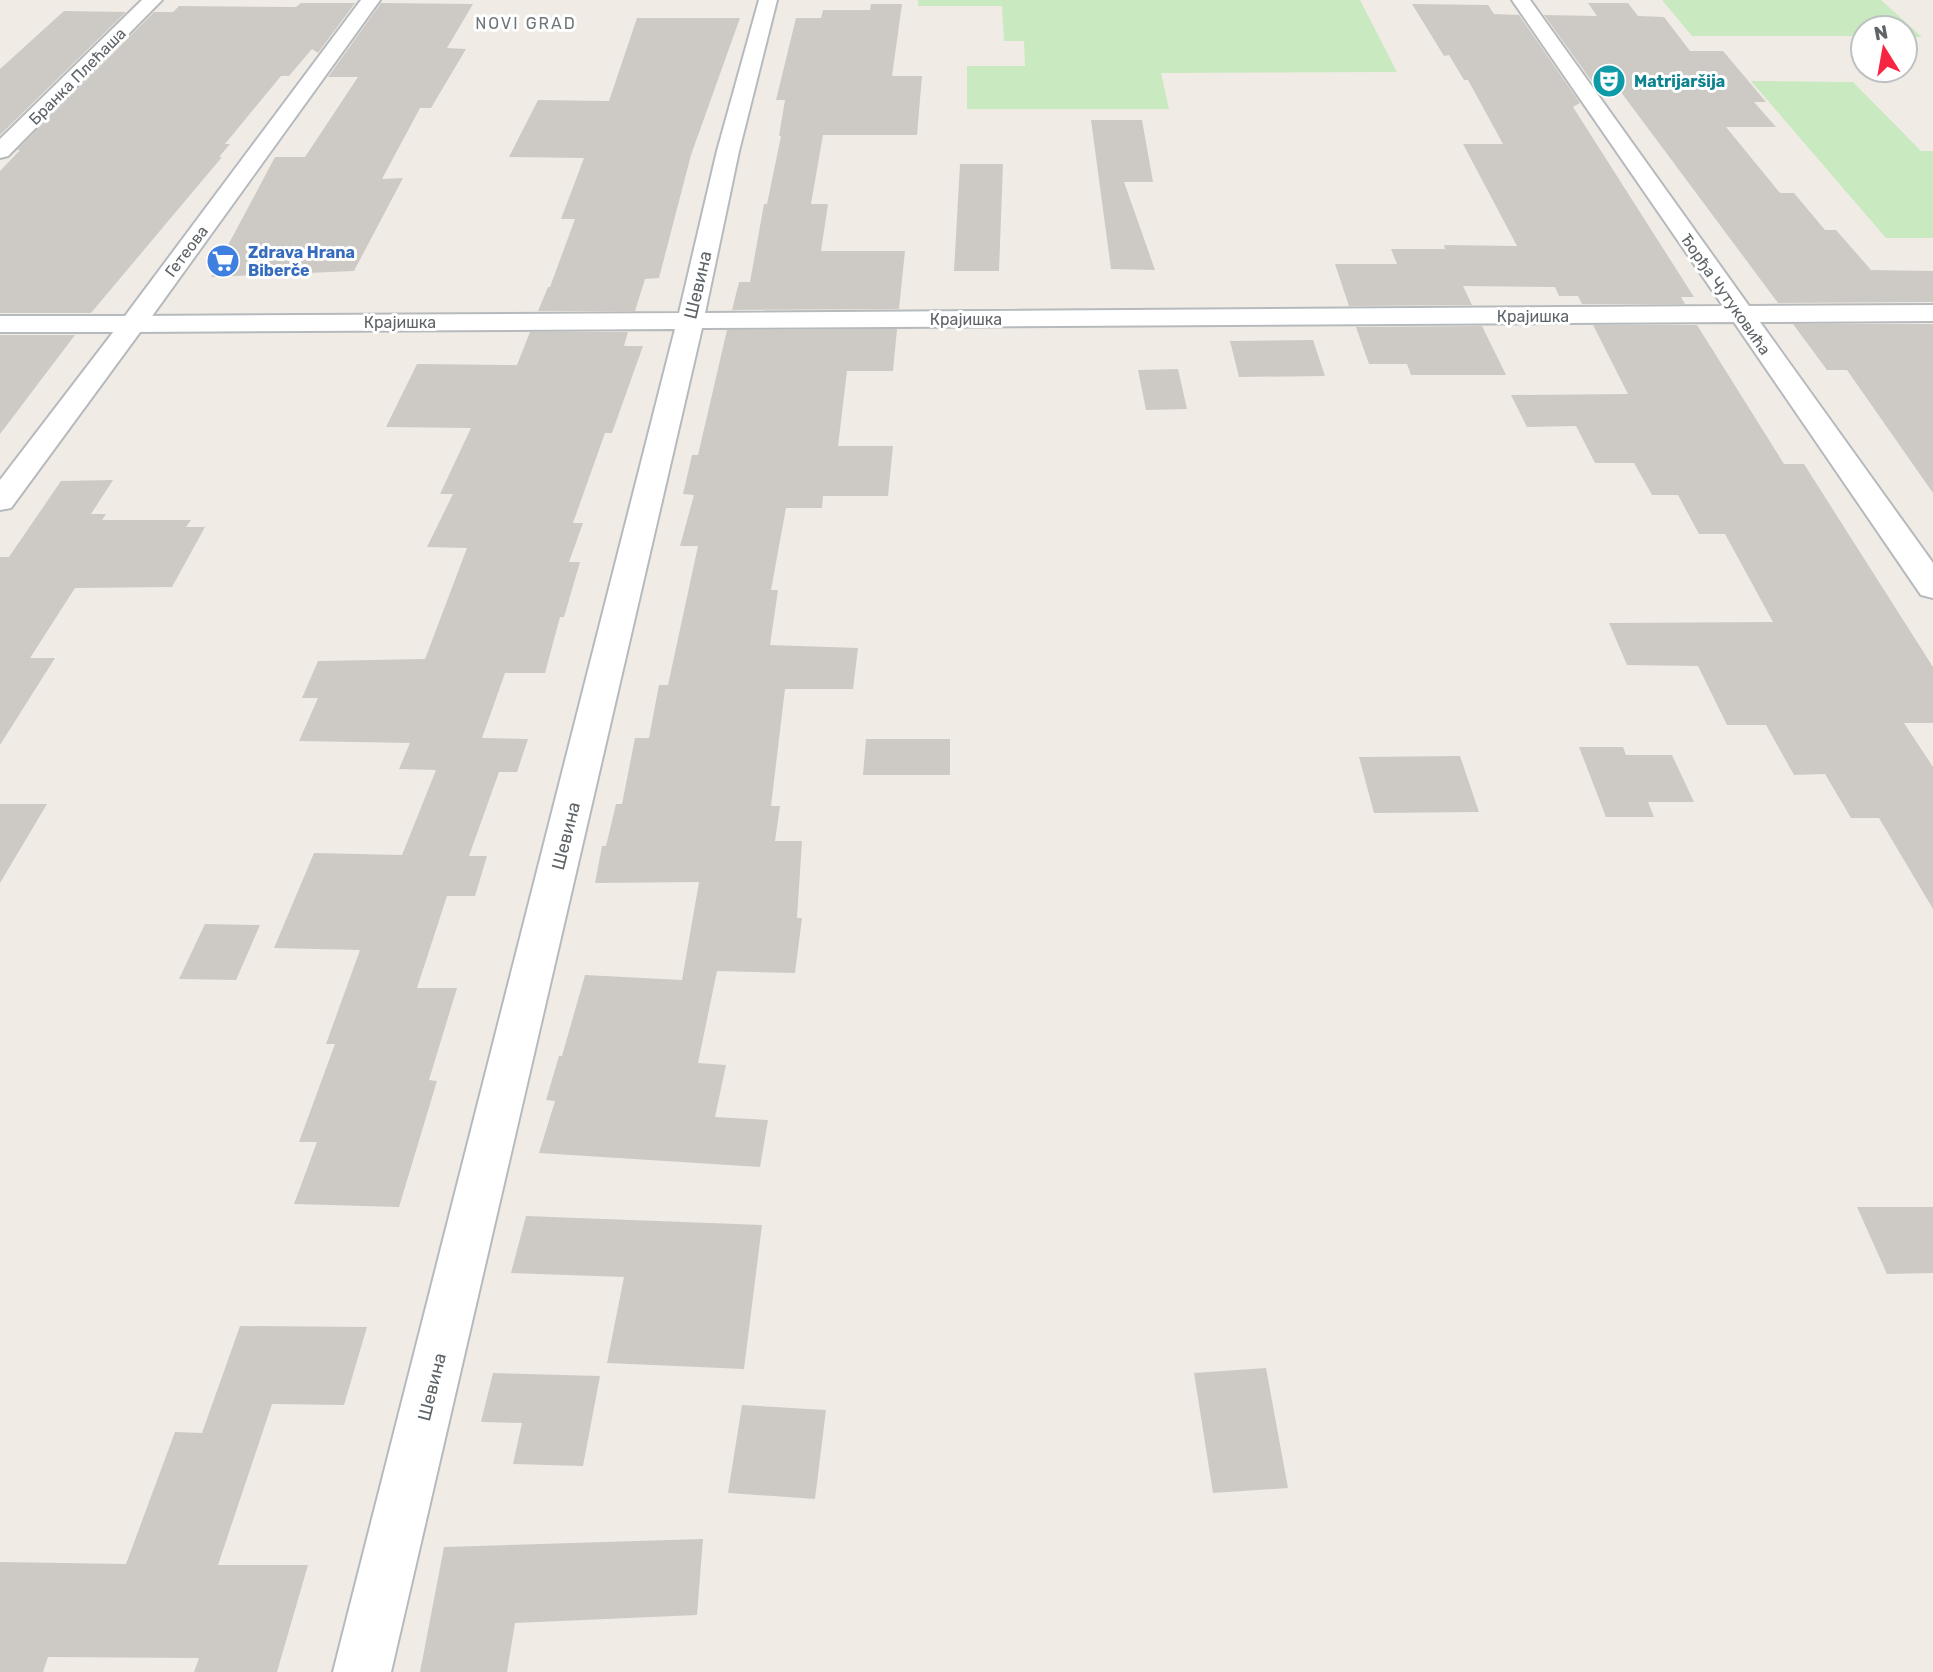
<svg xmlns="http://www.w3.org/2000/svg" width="1933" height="1672" font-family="Rubik,sans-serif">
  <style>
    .green { fill: #c9e9c0 }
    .building { fill: #cdc9c4 }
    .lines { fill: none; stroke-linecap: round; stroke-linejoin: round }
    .minor-casing { stroke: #b6babd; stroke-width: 4 }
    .tertiary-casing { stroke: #b6babd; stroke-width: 4 }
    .secondary-casing { stroke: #b4babe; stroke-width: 4 }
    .minor { fill: #fff; fill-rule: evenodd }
    .tertiary { fill: #fff; fill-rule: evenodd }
    .secondary { fill: #fff; fill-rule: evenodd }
    .labels { text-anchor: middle; stroke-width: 6; stroke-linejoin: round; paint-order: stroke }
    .far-neighbourhood-label { font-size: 16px; letter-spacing: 2px; fill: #6e7679; stroke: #fff }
    .far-street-label { font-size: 16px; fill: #5d6367; stroke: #fff }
    .far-culture-label { font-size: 16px; font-weight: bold; fill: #0d838f; stroke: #fff; text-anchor: start }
    .far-shop-label { font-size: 16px; font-weight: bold; fill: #366cbe; stroke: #fff; text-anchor: start }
    .street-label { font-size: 18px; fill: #5d6367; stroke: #fff }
  </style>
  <rect width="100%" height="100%" fill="#f0ece5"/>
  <g class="green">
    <path d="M918,0H1360L1397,72L1161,73L1169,109H967V66H1025L1024,41H1004L1002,6H918Z"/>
    <path d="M1662,0H1881L1922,37H1905V28H1863V36H1692Z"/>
    <path d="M1751,81L1853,82L1921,151H1933V238H1886Z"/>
  </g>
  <g class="building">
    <path d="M301,3H355L318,53L312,49L289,76H281L225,144H230L219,157H222L91,313H0V171L20,150H17L154,12H173L179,6L296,7Z"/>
    <path d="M381,3L473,4L447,48L466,49L431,108H420L382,179L403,178L354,271L211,277L275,157H305L358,77H328Z"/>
    <path d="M1588,3H1628L1638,16L1664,17L1690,51H1723L1766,102H1754L1776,127H1726L1780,193H1794L1825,230H1836L1871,270L1933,271V302L1778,303L1612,80L1598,90L1544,15L1597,16Z"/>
    <path d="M871,4H902L892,76H922L917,135H823L811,204H828L821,251H905L899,309L732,310L739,282H750L764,204H767L781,136H779L785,100H776L796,18H821L823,10H870Z"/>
    <path d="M1412,4L1488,5L1494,14L1519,15L1580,103L1573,107L1694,297H1681L1685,304H1582L1578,296H1559L1555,287L1463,286L1472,305L1349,306L1335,264H1397L1391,249H1445L1444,245L1517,246L1463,144H1503L1468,80H1464L1449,55L1444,56Z"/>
    <path d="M64,11L126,12L0,135V69Z"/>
    <path d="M637,18H740L691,155L659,278L645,279L635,311H538L548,287H550L575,219H561L584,158L509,157L538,100L609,101Z"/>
    <path d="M1091,120H1142L1153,182H1124L1155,270L1111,269Z"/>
    <path d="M960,164H1003L999,271H954Z"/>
    <path d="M1793,324H1933V493L1847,370H1827Z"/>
    <path d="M1593,325H1697L1784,464H1804L1933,667V723H1904L1933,767V909L1879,818H1851L1825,774L1794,775L1766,725H1727L1698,666L1627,665L1609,623L1773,622L1725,534H1699L1678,495H1652L1634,463H1595L1576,426L1527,427L1511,395L1628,394Z"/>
    <path d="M1482,326L1506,375H1411L1407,364H1369L1356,327Z"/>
    <path d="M897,329L893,371H847L838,446H893L888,496H823L822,508H786L771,590H778L770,645L858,648L853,689H785L771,806H780L775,841H802L797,918H802L795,973L717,971L698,1063L726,1065L715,1117L768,1120L760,1167L539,1153L555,1101L546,1100L559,1056H562L585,975L682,980L699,882L595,883L602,846H606L616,804H622L635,738H649L659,685H668L698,546H680L694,495L683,494L692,455H698L727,330Z"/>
    <path d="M530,332H628L624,346H643L612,433H605L573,523H583L569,562H580L564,617H560L545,673H505L482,738L528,739L517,772H499L469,856H487L475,896H447L417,988H457L429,1080L437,1081L399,1207L294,1204L317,1142H299L335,1044H326L360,950L274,948L314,853L402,855L436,770L399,769L410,743L299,741L318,698H302L318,661L425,659L467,548L427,547L453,494H440L471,428L386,427L417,364L517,365Z"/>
    <path d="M0,335H75L0,434Z"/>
    <path d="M1313,340L1325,376L1239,377L1230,341Z"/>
    <path d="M1178,369L1187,409L1146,410L1138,370Z"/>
    <path d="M113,480L91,514H106L102,520H191L186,527H205L172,587L75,588L30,658H55L0,745V557H9L61,481Z"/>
    <path d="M866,739H950V775H863Z"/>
    <path d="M1579,747H1623L1626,755H1672L1694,802H1648L1654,817H1606Z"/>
    <path d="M1460,756L1479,812L1374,813L1359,757Z"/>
    <path d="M0,804H47L0,883Z"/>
    <path d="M205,924L260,925L236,980L179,979Z"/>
    <path d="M1857,1207H1933V1273L1887,1274Z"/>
    <path d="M526,1216L762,1225L744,1369L607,1363L624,1277L511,1273Z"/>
    <path d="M240,1326L367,1327L344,1405L272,1404L218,1565H308L277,1672H194L199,1658L48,1657L43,1672H0V1562L126,1564L175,1432L202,1433Z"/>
    <path d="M1266,1368L1288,1488L1213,1493L1194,1373Z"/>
    <path d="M493,1373L600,1376L583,1466L513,1464L522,1423L481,1422Z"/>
    <path d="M742,1405L826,1410L815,1499L728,1493Z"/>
    <path d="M703,1539L697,1615L515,1623L507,1672H420L444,1547Z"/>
  </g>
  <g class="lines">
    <defs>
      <g id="minor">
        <path d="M142,0H162L8,156L0,158V139Z"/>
        <path d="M759,0H777L739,151L705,313L1723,306L1512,0H1530L1749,306L1933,305V321L1760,322L1933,563V598L1921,595L1734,322L702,328L391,1672H333L675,329L133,332L124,330L120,324L124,318L133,316L679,313L717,151Z"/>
      </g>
      <path id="tertiary" d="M133,316L142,318L146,324L11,508L0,510V480L124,318Z"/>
      <path id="secondary" d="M361,0H380L142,330L133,332H0V316H125Z"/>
    </defs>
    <use href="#minor" class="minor-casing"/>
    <use href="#tertiary" class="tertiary-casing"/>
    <use href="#secondary" class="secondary-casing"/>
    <use href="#minor" class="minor"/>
    <use href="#tertiary" class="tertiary"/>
    <use href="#secondary" class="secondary"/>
  </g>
  <defs>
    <symbol id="theatre-disc" viewBox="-11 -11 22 22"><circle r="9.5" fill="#0f9aa8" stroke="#fff"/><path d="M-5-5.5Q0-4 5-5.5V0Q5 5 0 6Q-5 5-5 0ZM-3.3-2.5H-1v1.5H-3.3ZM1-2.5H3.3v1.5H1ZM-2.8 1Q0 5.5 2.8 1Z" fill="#fff"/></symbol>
    <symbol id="supermarket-disc" viewBox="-11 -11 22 22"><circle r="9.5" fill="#3f7fe0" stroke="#fff"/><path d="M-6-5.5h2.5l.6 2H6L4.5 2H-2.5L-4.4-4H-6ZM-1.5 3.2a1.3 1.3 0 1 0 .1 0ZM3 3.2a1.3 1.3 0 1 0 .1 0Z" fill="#fff"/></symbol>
  </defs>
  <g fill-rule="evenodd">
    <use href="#theatre-disc" x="1590" y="62" width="38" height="38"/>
    <use href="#supermarket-disc" x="204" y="242" width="38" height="38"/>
  </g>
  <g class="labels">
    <g class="far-neighbourhood-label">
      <text x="526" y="29">NOVI GRAD</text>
    </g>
    <g class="far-street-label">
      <text transform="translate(77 76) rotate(-45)" y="6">Бранка Плећаша</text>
      <text transform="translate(186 251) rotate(-53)" y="6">Гетеова</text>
      <text transform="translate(1726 294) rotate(55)" y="6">Ђорђа Чутуковића</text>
      <text x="1533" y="322">Крајишка</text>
      <text x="966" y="325">Крајишка</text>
      <text x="400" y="328">Крајишка</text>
    </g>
    <g class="far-culture-label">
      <text x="1634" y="87">Matrijaršija</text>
    </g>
    <g class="far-shop-label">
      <text x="248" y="258">Zdrava Hrana<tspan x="248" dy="18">Biberče</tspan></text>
    </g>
    <g class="street-label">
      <text transform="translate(698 285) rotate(-77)" y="6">Шевина</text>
      <text transform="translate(566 836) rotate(-76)" y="6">Шевина</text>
      <text transform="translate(432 1387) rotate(-76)" y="6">Шевина</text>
    </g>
  </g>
  <g transform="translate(1884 49) rotate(349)"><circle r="33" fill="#ffffff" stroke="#bec1c2" stroke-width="2"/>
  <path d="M0-5L12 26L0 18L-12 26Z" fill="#f62541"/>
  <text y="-10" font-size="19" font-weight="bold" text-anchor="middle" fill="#5d6367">N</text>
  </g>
</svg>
